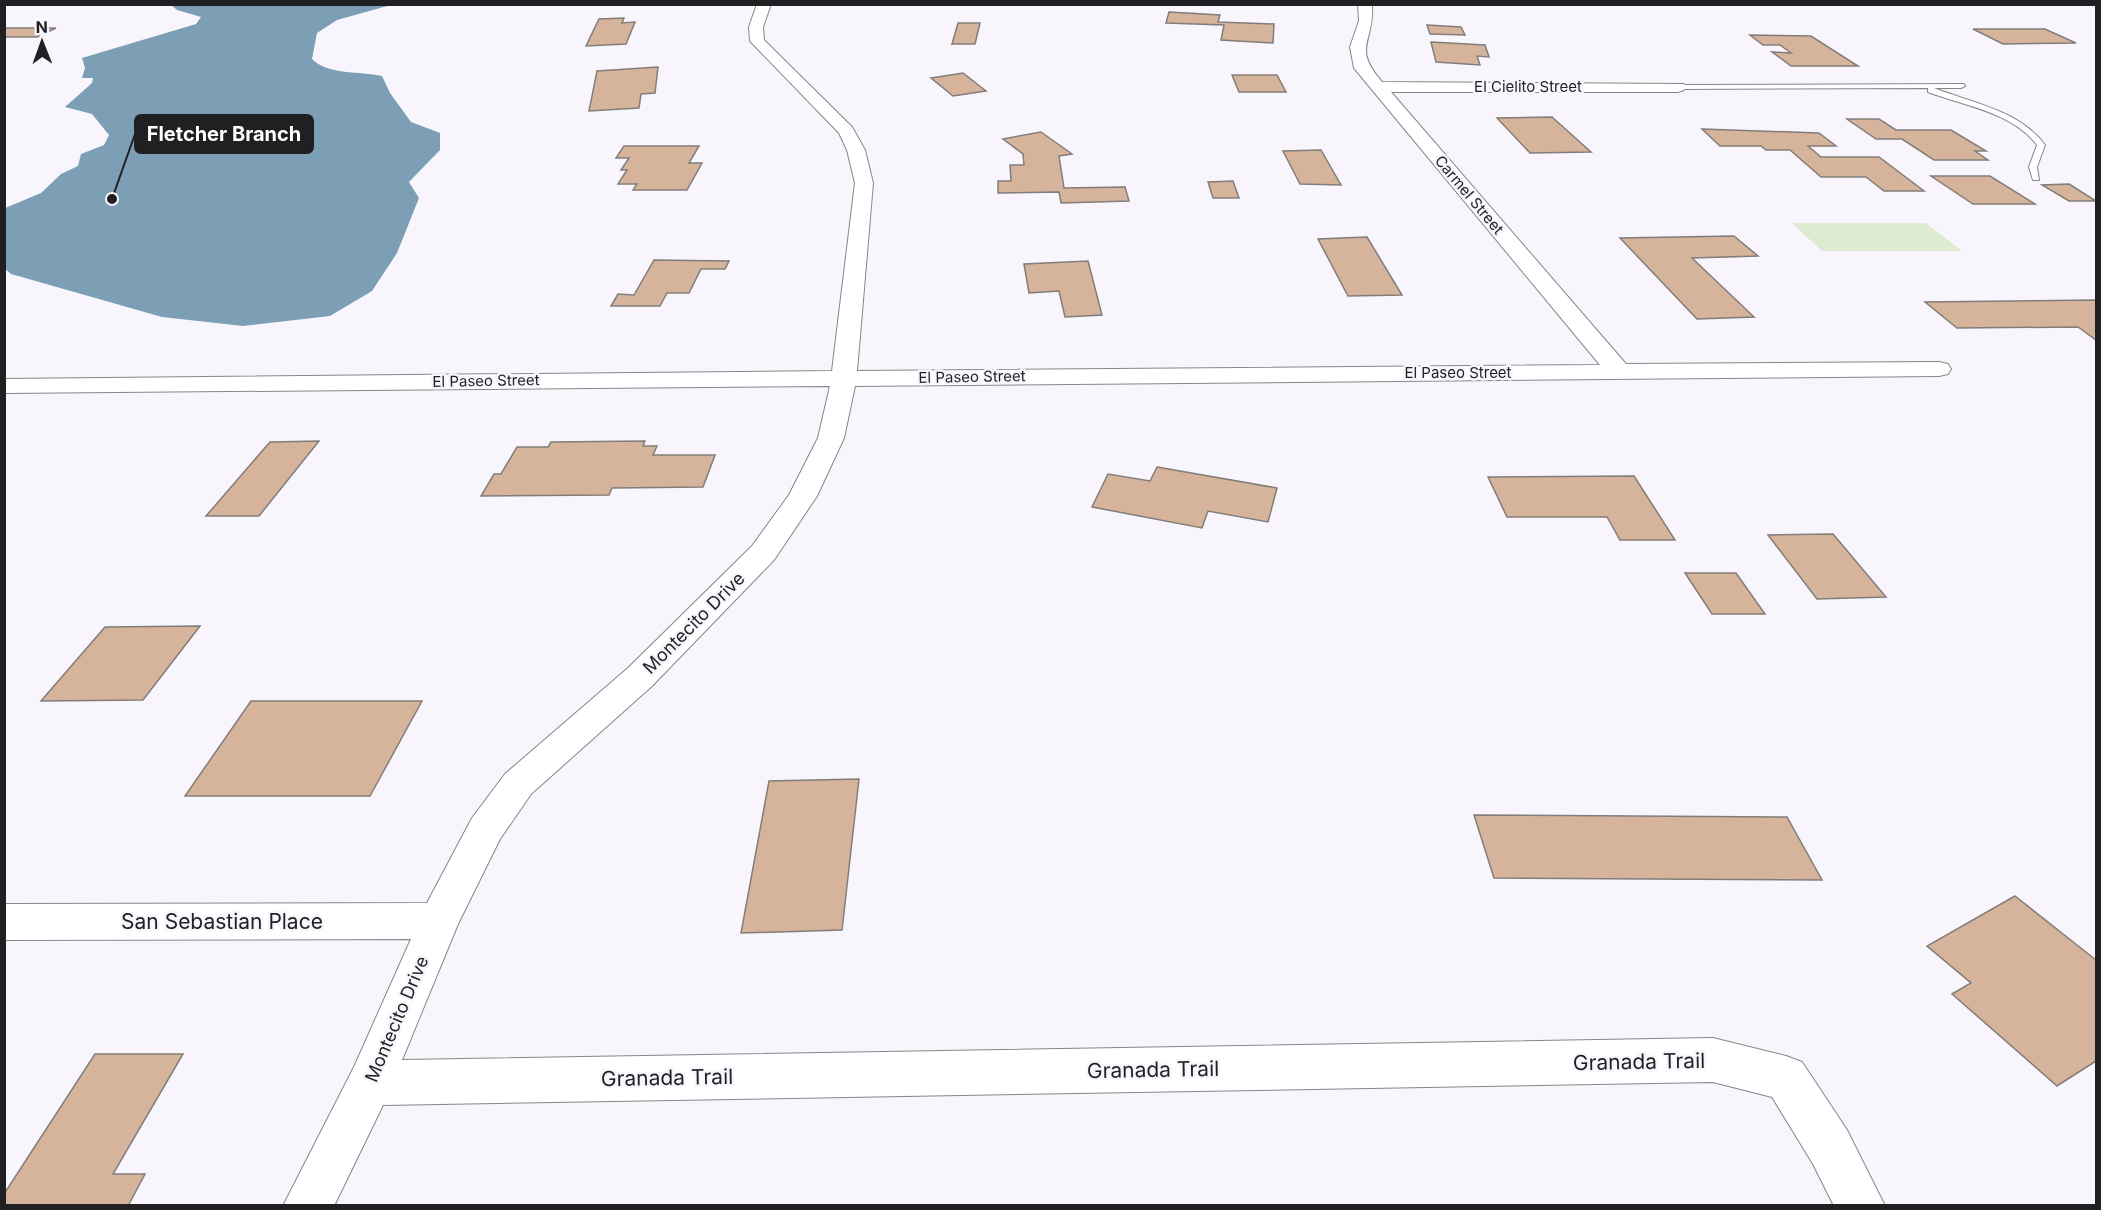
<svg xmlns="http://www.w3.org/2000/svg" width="2101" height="1210" font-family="Inter,sans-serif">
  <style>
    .green { fill: #dcebd1 }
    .water { fill: #7c9fb6 }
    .building { fill: #d6b49c; stroke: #827d79; stroke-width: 1.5 }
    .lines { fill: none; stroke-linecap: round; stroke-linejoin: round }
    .lane-casing { stroke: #87858a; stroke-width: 2 }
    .street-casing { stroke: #87858a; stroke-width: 2 }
    .lane { fill: #fff; fill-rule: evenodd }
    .street { fill: #fff; fill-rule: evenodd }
    .labels { text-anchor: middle; stroke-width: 5; stroke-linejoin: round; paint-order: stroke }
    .far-street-label { font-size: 15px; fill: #201f22; stroke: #f8f6fc }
    .street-label { font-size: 18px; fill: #201f22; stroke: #f8f6fc }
    .near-street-label { font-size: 21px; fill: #201f22; stroke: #f8f6fc }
    .leader { fill: none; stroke: #201f22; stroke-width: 2 }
    .callout-dot { fill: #201f22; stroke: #f8f6fc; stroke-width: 2 }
    .callout { fill: #201f22; stroke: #201f22; stroke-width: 2 }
    .callout-label { font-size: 20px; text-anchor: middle; font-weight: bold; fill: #fff }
  </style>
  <rect width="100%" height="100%" fill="#f8f6fc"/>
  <path class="green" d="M1792,223H1926L1962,251H1822Z"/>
  <path class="water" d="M212,5H391L337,20L317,33L312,59C327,75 360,71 382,76L390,93L411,122L440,133V150L409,182L419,198L397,253L372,291L330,316L243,326L162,317L11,274L5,269V208L41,193L61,174L78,166L81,154L104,145L109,135L92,114L65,107L92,83L93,78H82L85,68L82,58L196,24L201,17L177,10L171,5Z"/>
  <g class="building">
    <path d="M1169,12L1220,15L1218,22L1274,24L1273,43L1221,40L1224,25L1166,23Z"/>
    <path d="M624,18L622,23L635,22L626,44L586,46L599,19Z"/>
    <path d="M958,23H980L975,44H952Z"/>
    <path d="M1427,25L1461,27L1465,35L1430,34Z"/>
    <path d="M4,28H56L37,37H4Z"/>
    <path d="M1973,29H2045L2076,43L2003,44Z"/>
    <path d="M1750,35L1811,36L1858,66H1791L1772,52L1791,53L1780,45H1763Z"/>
    <path d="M1431,42L1485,45L1489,57L1477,56L1480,65L1436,62Z"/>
    <path d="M658,67L655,93L641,94L639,108L589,111L597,71Z"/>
    <path d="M963,73L986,91L953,96L931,78Z"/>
    <path d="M1232,75H1277L1286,92H1239Z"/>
    <path d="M1552,117L1591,152L1530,153L1497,118Z"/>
    <path d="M1847,119H1879L1896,130H1951L1986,151H1975L1988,160H1934L1902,139H1876Z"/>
    <path d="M1702,129L1819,133L1836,146H1808L1821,157H1879L1924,191H1884L1866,177H1821L1790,150H1766L1761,146H1720Z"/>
    <path d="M1041,132L1072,154L1059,156L1064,188L1125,187L1129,201L1061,203L1059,192L998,193V181H1011L1010,165H1024L1023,154L1003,139Z"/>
    <path d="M624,146H699L689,163H702L687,190H633L637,184H618L627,170H621L629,158H616Z"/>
    <path d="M1321,150L1341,185L1300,184L1283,151Z"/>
    <path d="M1931,176H1990L2035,204H1973Z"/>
    <path d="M1233,181L1239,198H1213L1208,182Z"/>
    <path d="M2069,184L2096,201H2069L2042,185Z"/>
    <path d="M1734,236L1758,256L1692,258L1754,317L1697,319L1620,238Z"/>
    <path d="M1367,237L1402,295L1348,296L1318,239Z"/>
    <path d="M654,260L729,261L725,269H701L689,293H667L660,306H611L618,294L634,295Z"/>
    <path d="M1088,261L1102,315L1065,317L1059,291L1029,293L1024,264Z"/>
    <path d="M2096,300V340L2078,327L1957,328L1925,302Z"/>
    <path d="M319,441L259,516H206L270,442Z"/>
    <path d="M645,441L643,446H657L653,455H715L703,487L612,488L609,495L481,496L494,474H501L517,447H548L551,442Z"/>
    <path d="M1157,467L1277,488L1268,522L1208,511L1202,528L1092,507L1108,474L1150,481Z"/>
    <path d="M1634,476L1675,540H1620L1607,517H1507L1488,477Z"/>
    <path d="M1833,534L1886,597L1817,599L1768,535Z"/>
    <path d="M1685,573H1736L1765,614H1712Z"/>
    <path d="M200,626L143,700L41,701L105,627Z"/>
    <path d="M251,701H422L370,796H185Z"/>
    <path d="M859,779L842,930L741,933L769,781Z"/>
    <path d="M1474,815L1787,817L1822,880L1494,878Z"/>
    <path d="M2015,896L2096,960V1061L2057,1086L1952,994L1971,983L1927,946Z"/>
    <path d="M95,1054H183L113,1174H145L128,1206H4V1194Z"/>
  </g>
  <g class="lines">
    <defs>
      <path id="lane" d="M1964,84L1965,86L1961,88H1934C1972,103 2019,110 2045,145L2037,167L2039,180H2033L2029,167L2037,145C2012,112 1965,106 1928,92V88L1678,89L1674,87L1678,85Z"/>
      <path id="street" d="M757,4H771L763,27L764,40L852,127L865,150L873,183L857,371L1600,365L1354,68L1350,47L1359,21L1358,4H1372C1375,43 1351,46 1382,82L1684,84L1686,87L1684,90L1678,92H1391L1626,364L1939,362L1948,364L1951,369L1948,374L1939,376L855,386L844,438L817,496L774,560L652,686L531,794L500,839L458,924L402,1060L1713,1038L1786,1056L1802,1062L1847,1130L1885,1206H1834L1813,1164L1772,1097L1713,1082L383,1105L334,1206H283L354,1067L411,939L4,940V904L427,903L472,818L505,774L628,668L752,546L789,495L818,438L830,386L4,393V379L832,371L855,183L847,150L839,133L750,41L749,27Z"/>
    </defs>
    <use href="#lane" class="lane-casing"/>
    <use href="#street" class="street-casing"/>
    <use href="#lane" class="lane"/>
    <use href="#street" class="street"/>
  </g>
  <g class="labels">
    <g class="far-street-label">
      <text x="1528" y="92">El Cielito Street</text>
      <text transform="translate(1469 195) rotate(50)" y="5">Carmel Street</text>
      <text x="1458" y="378">El Paseo Street</text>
      <text transform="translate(972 377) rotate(-1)" y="5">El Paseo Street</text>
      <text transform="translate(486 381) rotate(-1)" y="5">El Paseo Street</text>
    </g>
    <g class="street-label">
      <text transform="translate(694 623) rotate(-45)" y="6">Montecito Drive</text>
      <text transform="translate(397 1019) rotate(-67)" y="6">Montecito Drive</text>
    </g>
    <g class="near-street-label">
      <text x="222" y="929">San Sebastian Place</text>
      <text transform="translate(1639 1062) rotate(-1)" y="7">Granada Trail</text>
      <text transform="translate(1153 1070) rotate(-1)" y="7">Granada Trail</text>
      <text transform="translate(667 1078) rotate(-1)" y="7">Granada Trail</text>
    </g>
  </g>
  <path class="leader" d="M112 199L135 134"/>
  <circle class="callout-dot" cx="112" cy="199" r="6"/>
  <rect class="callout" x="135" y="115" width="178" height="38" rx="6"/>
  <g class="callout-label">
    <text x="224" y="141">Fletcher Branch</text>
  </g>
  <rect width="2101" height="1210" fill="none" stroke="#201f22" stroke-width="12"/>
  <g transform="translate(42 42) rotate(359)" stroke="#f8f6fc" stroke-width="4.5" paint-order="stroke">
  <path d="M0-4.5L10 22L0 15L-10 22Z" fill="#201f22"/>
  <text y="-9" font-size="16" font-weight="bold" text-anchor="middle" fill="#201f22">N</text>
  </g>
</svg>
